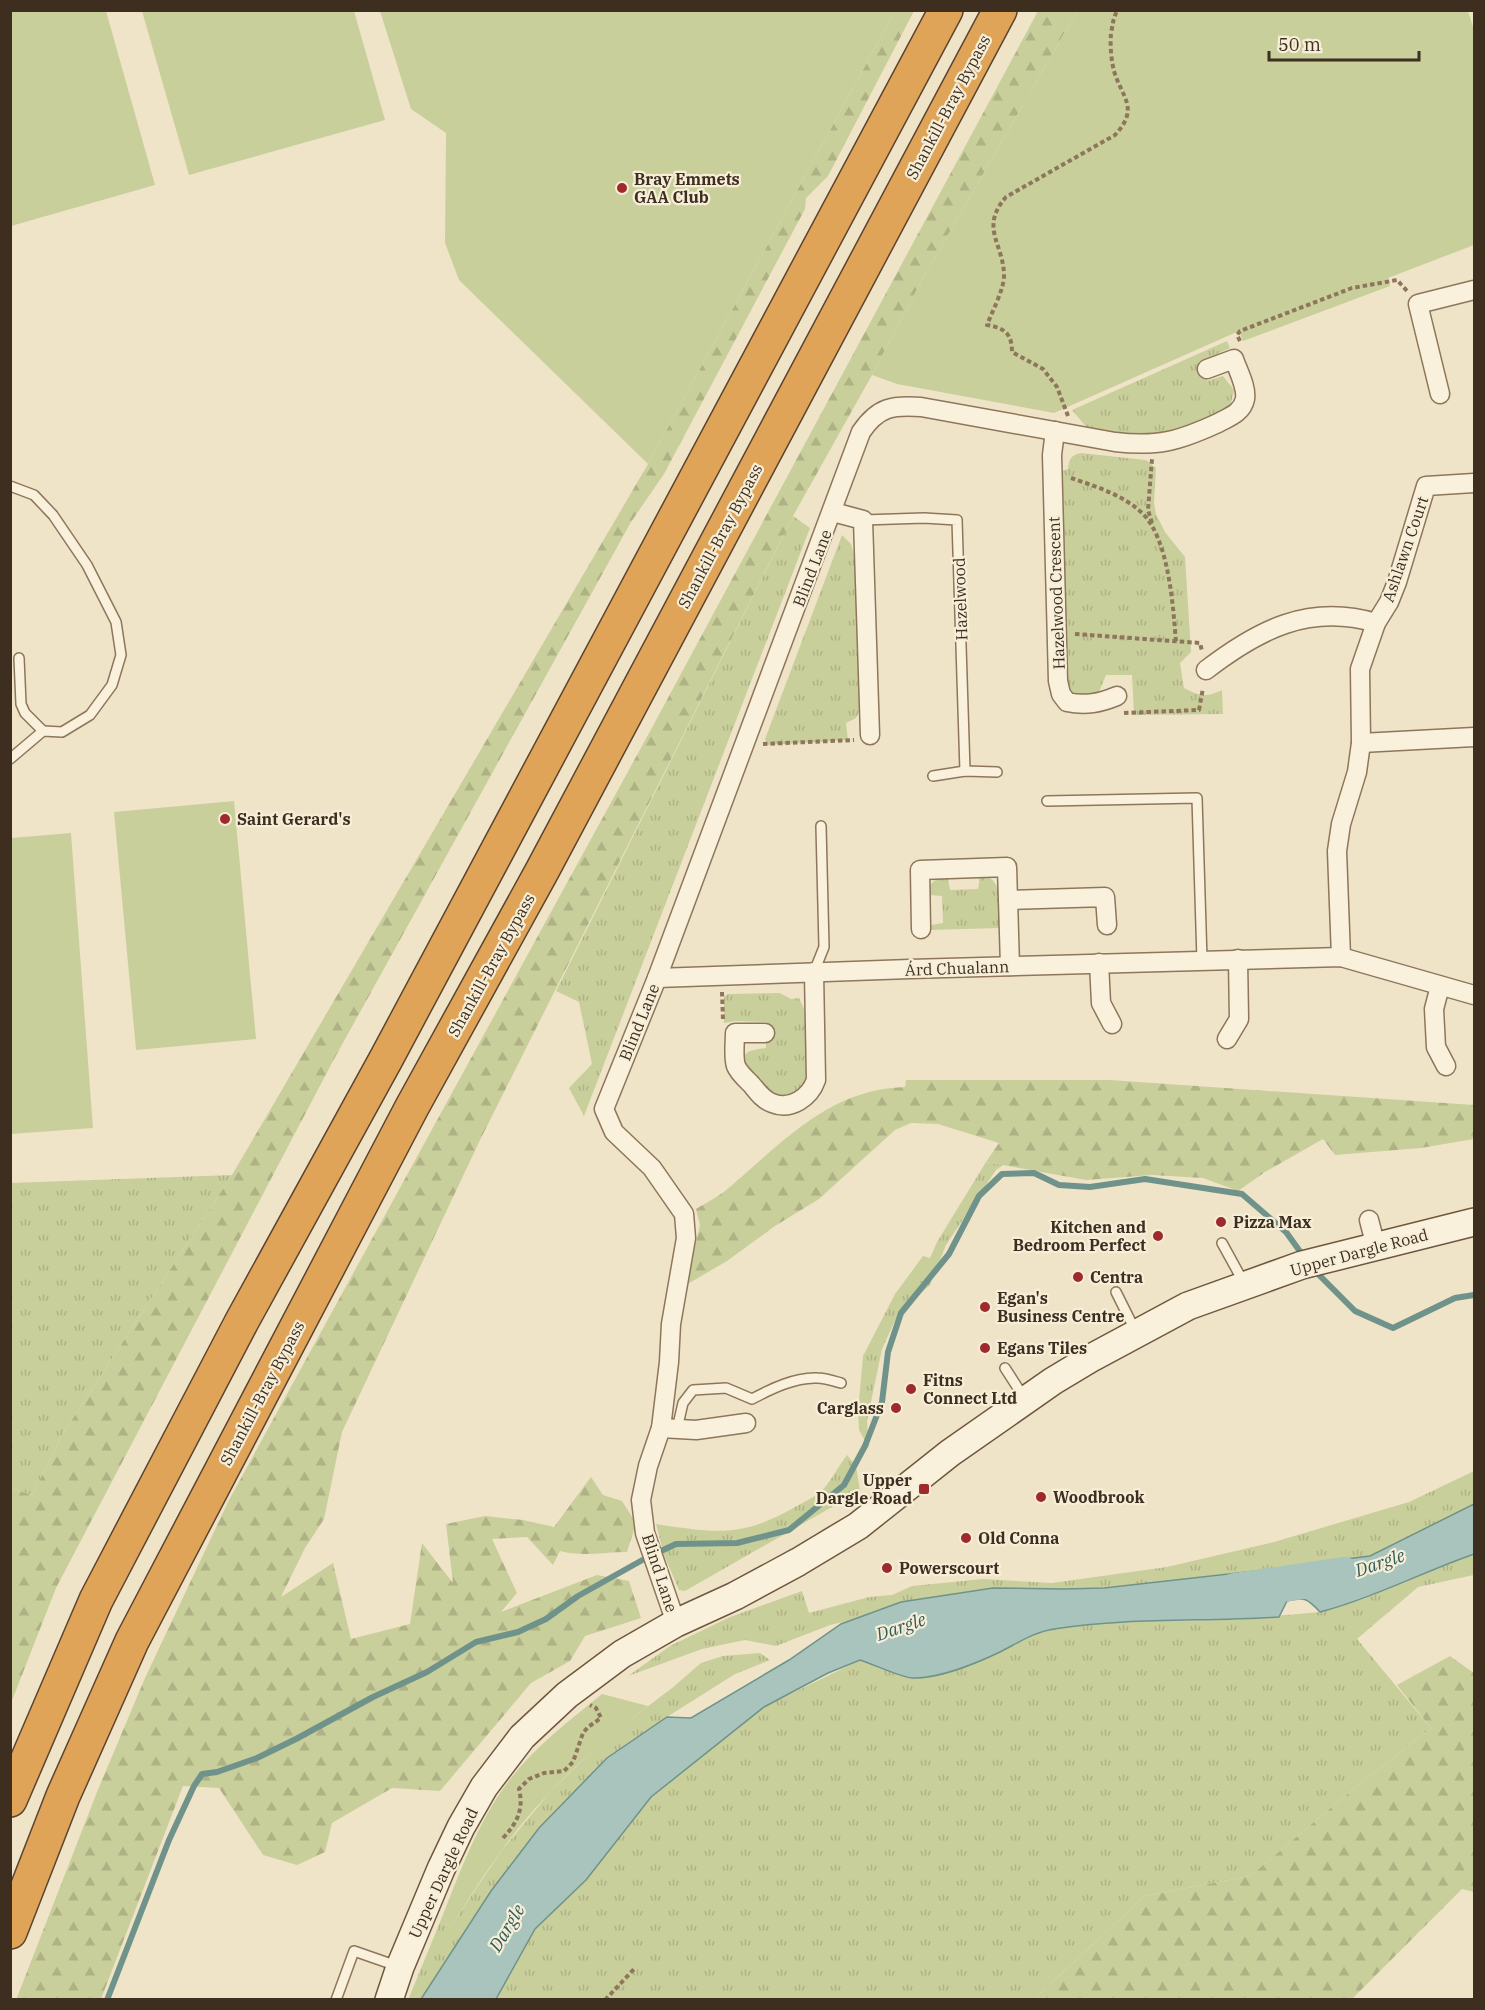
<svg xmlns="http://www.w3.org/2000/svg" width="1485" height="2010" font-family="'IBM Plex Serif',serif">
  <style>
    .grass { fill: url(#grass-tufts) }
    .forest { fill: url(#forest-firs) }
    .park { fill: #c9cf9b }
    .water { fill: #a9c4bc; stroke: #6f938a; stroke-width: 1.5 }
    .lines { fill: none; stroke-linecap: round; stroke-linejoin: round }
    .stream { stroke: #6f938a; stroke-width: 6 }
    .river { stroke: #a9c4bc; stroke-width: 36 }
    .service-casing { stroke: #8d765c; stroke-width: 12 }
    .minor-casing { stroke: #8d765c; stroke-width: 21 }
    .secondary-casing { stroke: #6f573f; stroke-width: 30 }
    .motorway-casing { stroke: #5b4430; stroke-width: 36 }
    .path { stroke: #8d765c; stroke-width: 4; stroke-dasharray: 4.5 3; stroke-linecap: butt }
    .service { stroke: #faf1dc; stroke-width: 9 }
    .minor { stroke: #faf1dc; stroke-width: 18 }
    .secondary { stroke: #faf1dc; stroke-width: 27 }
    .motorway { stroke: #e0a458; stroke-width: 33 }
    .poi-dot { fill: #9e2a2b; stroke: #f7eed8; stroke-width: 2 }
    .labels { text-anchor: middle; stroke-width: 4.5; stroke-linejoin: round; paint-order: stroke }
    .street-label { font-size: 16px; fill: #3d2e20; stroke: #f7eed8 }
    .poi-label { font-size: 16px; font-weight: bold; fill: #3d2e20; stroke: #f7eed8; text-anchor: start }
    .water-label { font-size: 18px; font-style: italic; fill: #2f5d5a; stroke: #f7eed8 }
  </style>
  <defs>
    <pattern id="grass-tufts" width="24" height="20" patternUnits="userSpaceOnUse" patternTransform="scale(1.5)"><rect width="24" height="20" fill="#c9cf9b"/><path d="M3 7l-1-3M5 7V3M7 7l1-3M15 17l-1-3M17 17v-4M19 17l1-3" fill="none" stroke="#aeb285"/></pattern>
    <pattern id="forest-firs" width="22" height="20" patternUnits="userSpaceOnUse" patternTransform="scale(1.5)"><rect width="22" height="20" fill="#c9cf9b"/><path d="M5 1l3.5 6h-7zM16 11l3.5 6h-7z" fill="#aeb285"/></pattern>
  </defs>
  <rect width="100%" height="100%" fill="#f0e4c8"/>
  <g class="grass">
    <path d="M1227,341L1230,348L1202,361L1207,381L1223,376L1234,390L1230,407L1178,431L1149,438L1088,429L1072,410Z"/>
    <path d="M1081,453L1146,460L1156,468L1154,503L1156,514L1165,532L1185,557L1191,652L1180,663L1184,688C1200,696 1206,698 1222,690L1223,714L1134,715L1132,675H1106L1099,692C1089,696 1082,695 1072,692L1068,683L1061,471L1068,469C1069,459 1071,455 1081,453Z"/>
    <path d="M793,516L810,528L584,1116L569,1088L592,1064L579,1002L556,991Z"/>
    <path d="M842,535L851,544L857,565L861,708L856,718L846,723L848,740L768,745L765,739Z"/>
    <path d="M987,876C1005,886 1000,910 1000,928L930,930L931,925L943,923L942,896L930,895L928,889C933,880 938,877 948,878L950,890L978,889L980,877Z"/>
    <path d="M780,993L791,999L799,998L805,1011L808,1086L805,1094L777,1099L743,1067C741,1050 752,1050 766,1048V1022L736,1021L724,1023V997L728,994Z"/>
    <path d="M986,1162L1003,1165L996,1170L946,1245L930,1285L898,1314L882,1349L867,1421L869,1448L859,1430L858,1411L863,1356L895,1294L923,1256L930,1258L937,1242Z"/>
    <path d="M232,1175L64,1432L32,1495L11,1488L10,1183Z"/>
    <path d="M847,1455L856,1466L860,1491L685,1591L679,1590L664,1555L656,1524C716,1533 741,1538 795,1507C806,1501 819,1495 826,1486C834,1476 839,1465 847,1455Z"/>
    <path d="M1474,1471V1504L1370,1556L1174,1582L1104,1588L1064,1589L993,1588L830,1625L776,1646L745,1640L702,1649L628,1676L670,1646L730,1617L802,1591L809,1613L869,1597L892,1595L912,1586L983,1579L1052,1583L1167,1567L1274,1542L1392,1507L1409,1502Z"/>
    <path d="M1474,1554V1575L1418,1587L1357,1639L1431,1728L1346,1795L1250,1876L1145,1896L1034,1999L496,2000L535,1929L586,1880L651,1797L764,1707L860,1660L912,1678L951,1672L1000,1652L1029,1636L1052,1629L1120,1621L1232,1620L1320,1612L1364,1599L1440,1566Z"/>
    <path d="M760,1653L770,1660L735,1674L667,1717L607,1758L539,1828L435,1999L408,2000L440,1922L451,1926L502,1850L550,1792L606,1738L672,1688L701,1663L723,1656Z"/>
  </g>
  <g class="forest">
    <path d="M895,11H914L828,176L806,198L805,209L664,474L631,522L333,1061L56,1588L11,1703V1488L32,1495L64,1432L232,1175L648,464Z"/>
    <path d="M1038,11H1077L921,282L872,375L793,516L481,1138L342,1432L324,1519L305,1548L281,1597L333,1563L351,1639L410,1624L422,1543L453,1583L446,1524L485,1516L523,1520L554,1527L591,1477L603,1495L622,1501L636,1523L627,1552C605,1552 582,1557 560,1551L553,1565L527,1537L492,1539L517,1593L501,1612L597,1575L629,1581L641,1618L585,1636L570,1661L531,1683L440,1791L392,1788L332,1823L325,1852L297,1865L263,1855L219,1788L183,1786L101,1999L16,2000L97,1792L145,1678L229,1500L648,735Z"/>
    <path d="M906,1080H1110L1474,1105V1139L1421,1148L1335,1155L1323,1139L1265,1172L1238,1191L1203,1178L1152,1175L1086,1180L986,1162L999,1143L938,1124L911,1123L895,1130L819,1199L775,1226L727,1261L686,1285L700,1225L696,1209C708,1202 721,1195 731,1186C784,1141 830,1089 905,1087Z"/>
    <path d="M1450,1656L1474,1673V1892L1462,1889L1352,1999H1034L1145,1896L1250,1876L1346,1795L1431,1728L1397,1685Z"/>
  </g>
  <g class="park">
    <path d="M11,10L106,11L155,185L11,226Z"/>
    <path d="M142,11H354L385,120L189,175Z"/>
    <path d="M380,11H895L648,464L459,280L445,243L446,133L411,109Z"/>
    <path d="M1077,11H1468L1474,30V245L1388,278L1390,286L1243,341L1239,331L1054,413L897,384L872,375L921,282Z"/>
    <path d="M234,801L256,1039L136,1050L114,812Z"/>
    <path d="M71,833L93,1128L11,1134V838Z"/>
    <path d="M602,1694L648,1706C593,1748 542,1794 502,1850C484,1874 468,1901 451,1926L440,1922C459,1875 477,1823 508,1782C533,1748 569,1721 602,1694Z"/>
  </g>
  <path class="water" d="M1474,1504V1554C1423,1572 1373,1598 1320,1612C1307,1598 1305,1597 1287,1601L1279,1617C1204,1622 1129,1617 1054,1629C1034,1632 1018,1643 1000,1652C977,1663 938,1679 912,1678C900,1677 873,1664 860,1660L828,1673L764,1707L651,1797L586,1880L535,1929L496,1999H421L491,1891L539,1828L607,1758L667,1717L691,1718L789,1660L841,1624L901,1602L993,1588L1064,1589L1104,1588L1264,1570C1280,1590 1305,1587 1313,1563L1370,1556Z"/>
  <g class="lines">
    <g class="stream">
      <path d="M1314,1270L1355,1311L1393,1328L1455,1298L1474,1295"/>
      <path d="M107,2000L169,1840L194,1786L202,1774L217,1772L257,1758L296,1739L373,1697L427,1672L476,1642L518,1632L546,1619L578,1596L646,1558L676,1544L737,1543L789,1530L844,1485L865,1446L882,1402L888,1352L901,1313L949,1254L979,1196L1002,1174L1034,1173L1059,1185L1090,1187L1145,1179L1242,1194L1286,1232L1304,1257"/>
    </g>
    <path class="river" d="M1235,1591L1344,1575"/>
    <defs>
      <g id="service">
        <path d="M10,486L34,495L53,515L87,565L116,622L121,655L112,685L90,715L62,732L43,731L10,759"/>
        <path d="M863,520L924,518L957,520L965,771"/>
        <path d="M19,658L21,704L25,713L43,731"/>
        <path d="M933,776L965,771L997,772"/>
        <path d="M1047,801L1197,798L1202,960"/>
        <path d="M814,972L824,947L821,826"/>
        <path d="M1222,1243L1244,1283"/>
        <path d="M1116,1292L1135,1330"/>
        <path d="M1005,1368L1025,1399"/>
        <path d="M677,1429L683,1403L693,1390L726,1388L752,1399C771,1389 795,1377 817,1378C825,1378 834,1381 841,1383"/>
        <path d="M336,2000L354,1951L397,1966"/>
      </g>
      <g id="minor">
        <path d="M1440,394L1418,304L1474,290"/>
        <path d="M1055,431L1052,455L1058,681L1061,694L1067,702C1086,706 1100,703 1117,696"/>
        <path d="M833,512L863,520L870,735"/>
        <path d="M1206,670C1258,630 1309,603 1376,623"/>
        <path d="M1361,743L1474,737"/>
        <path d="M1008,900L1105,897L1107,925"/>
        <path d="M921,929L920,870L1007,867L1010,966"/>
        <path d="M1341,957L1337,851L1341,824L1357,772L1361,743L1360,669L1376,623L1389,602L1397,582L1426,486L1474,483"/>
        <path d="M1099,963L1101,1003L1112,1024"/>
        <path d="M657,978L910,969L1341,957L1474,995"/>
        <path d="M1440,986L1434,1009L1436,1047L1446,1066"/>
        <path d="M765,1033H735C735,1043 733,1057 736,1066C739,1073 746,1079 751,1084C757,1091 763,1100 772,1103C791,1111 810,1097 816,1080L814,972"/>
        <path d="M1227,1039L1239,1019L1238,959"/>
        <path d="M1369,1220L1376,1247"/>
        <path d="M661,1428L696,1430L746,1423"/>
        <path d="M676,1623L645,1533L641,1500L648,1466L661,1428L669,1362L671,1324L686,1238L684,1214L652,1168L614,1132L604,1109L657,978L861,432C878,407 892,405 921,407L1115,442C1158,447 1179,441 1218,423C1229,417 1242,413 1245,399C1247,387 1238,371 1234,359L1207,369"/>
      </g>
      <path id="secondary" d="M389,2000L400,1967L441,1869L461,1827L484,1787L522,1737L567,1695L622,1654L676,1623L735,1596L798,1562L858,1526L950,1453L1053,1381L1093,1357L1188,1306L1302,1265L1474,1222"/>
      <g id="motorway">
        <path d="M10,1800L96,1600L242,1321L386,1059L946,10"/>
        <path d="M10,1932L63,1796L132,1641L412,1107L542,871L1000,10"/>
      </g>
    </defs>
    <use href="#service" class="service-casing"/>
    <use href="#minor" class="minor-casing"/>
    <use href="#secondary" class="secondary-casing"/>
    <use href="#motorway" class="motorway-casing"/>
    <g class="path">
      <path d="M1240,341L1237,335L1240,331L1352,288L1397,280L1408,292"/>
      <path d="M1068,416L1057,387L1043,369L1012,352C1012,334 1005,328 987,325C992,312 1004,289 1004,276C1004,244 979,228 1006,197L1115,135C1140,108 1122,98 1114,71C1111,59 1110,45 1111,33C1113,24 1113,17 1118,10"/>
      <path d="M1071,478C1095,486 1123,495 1142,513C1169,539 1173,606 1176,642"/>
      <path d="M1152,523L1148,510L1152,459"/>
      <path d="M1075,634L1200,643L1202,651"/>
      <path d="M1124,713L1199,710L1203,688"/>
      <path d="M763,744L854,740"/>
      <path d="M722,992L723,1020"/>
      <path d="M503,1838C517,1823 524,1810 519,1789L529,1779L544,1773L564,1771L573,1762L583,1733L588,1727L601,1718L596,1708L590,1705"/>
      <path d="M605,2000L635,1968"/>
    </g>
    <use href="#service" class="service"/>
    <use href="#minor" class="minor"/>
    <use href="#secondary" class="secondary"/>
    <use href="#motorway" class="motorway"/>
  </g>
  <g class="poi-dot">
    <circle cx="622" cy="188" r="6"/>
    <circle cx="225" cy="819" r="6"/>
    <circle cx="1221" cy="1222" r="6"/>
    <circle cx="1158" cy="1236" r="6"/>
    <circle cx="1078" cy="1277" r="6"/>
    <circle cx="985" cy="1307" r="6"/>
    <circle cx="985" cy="1348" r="6"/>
    <circle cx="911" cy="1389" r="6"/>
    <circle cx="896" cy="1408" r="6"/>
    <rect x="918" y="1483" width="12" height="12" rx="3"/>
    <circle cx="1041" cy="1497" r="6"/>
    <circle cx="966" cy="1538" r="6"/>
    <circle cx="887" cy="1568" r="6"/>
  </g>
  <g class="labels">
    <g class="street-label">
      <text transform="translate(948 107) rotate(-62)" y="6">Shankill-Bray Bypass</text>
      <text transform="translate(720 536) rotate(-62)" y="6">Shankill-Bray Bypass</text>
      <text transform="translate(1405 549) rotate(-71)" y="6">Ashlawn Court</text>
      <text transform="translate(812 568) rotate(-69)" y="6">Blind Lane</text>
      <text transform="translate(1056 593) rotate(-92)" y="6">Hazelwood Crescent</text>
      <text transform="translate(960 599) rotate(-92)" y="6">Hazelwood</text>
      <text transform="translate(491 965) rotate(-61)" y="6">Shankill-Bray Bypass</text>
      <text transform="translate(957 968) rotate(-2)" y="6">Árd Chualann</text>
      <text transform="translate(639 1022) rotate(-68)" y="6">Blind Lane</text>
      <text transform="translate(1359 1252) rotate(-15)" y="6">Upper Dargle Road</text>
      <text transform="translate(262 1393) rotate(-62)" y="6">Shankill-Bray Bypass</text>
      <text transform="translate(660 1573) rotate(72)" y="6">Blind Lane</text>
      <text transform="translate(443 1873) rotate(-65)" y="6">Upper Dargle Road</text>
    </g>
    <g class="poi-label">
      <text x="634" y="185">Bray Emmets<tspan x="634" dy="18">GAA Club</tspan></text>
      <text x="237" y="825">Saint Gerard's</text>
      <text x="1233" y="1228">Pizza Max</text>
      <text x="1146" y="1233" text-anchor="end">Kitchen and<tspan x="1146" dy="18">Bedroom Perfect</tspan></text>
      <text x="1090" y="1283">Centra</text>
      <text x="997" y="1304">Egan's<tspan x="997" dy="18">Business Centre</tspan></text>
      <text x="997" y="1354">Egans Tiles</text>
      <text x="923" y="1386">Fitns<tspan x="923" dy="18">Connect Ltd</tspan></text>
      <text x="884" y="1414" text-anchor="end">Carglass</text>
      <text x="912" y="1486" text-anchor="end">Upper<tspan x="912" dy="18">Dargle Road</tspan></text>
      <text x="1053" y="1503">Woodbrook</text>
      <text x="978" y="1544">Old Conna</text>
      <text x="899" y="1574">Powerscourt</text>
    </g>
    <g class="water-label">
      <text transform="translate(1380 1563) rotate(-19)" y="6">Dargle</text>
      <text transform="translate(901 1627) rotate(-19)" y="6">Dargle</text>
      <text transform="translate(507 1928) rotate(-59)" y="6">Dargle</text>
    </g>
  </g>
  <rect width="1485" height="2010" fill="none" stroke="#3d2e20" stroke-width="24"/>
  <path d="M1269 51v9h150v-9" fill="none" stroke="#3d2e20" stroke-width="3"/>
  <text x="1278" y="51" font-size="18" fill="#3d2e20" stroke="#f7eed8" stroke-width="4.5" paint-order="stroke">50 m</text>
</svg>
